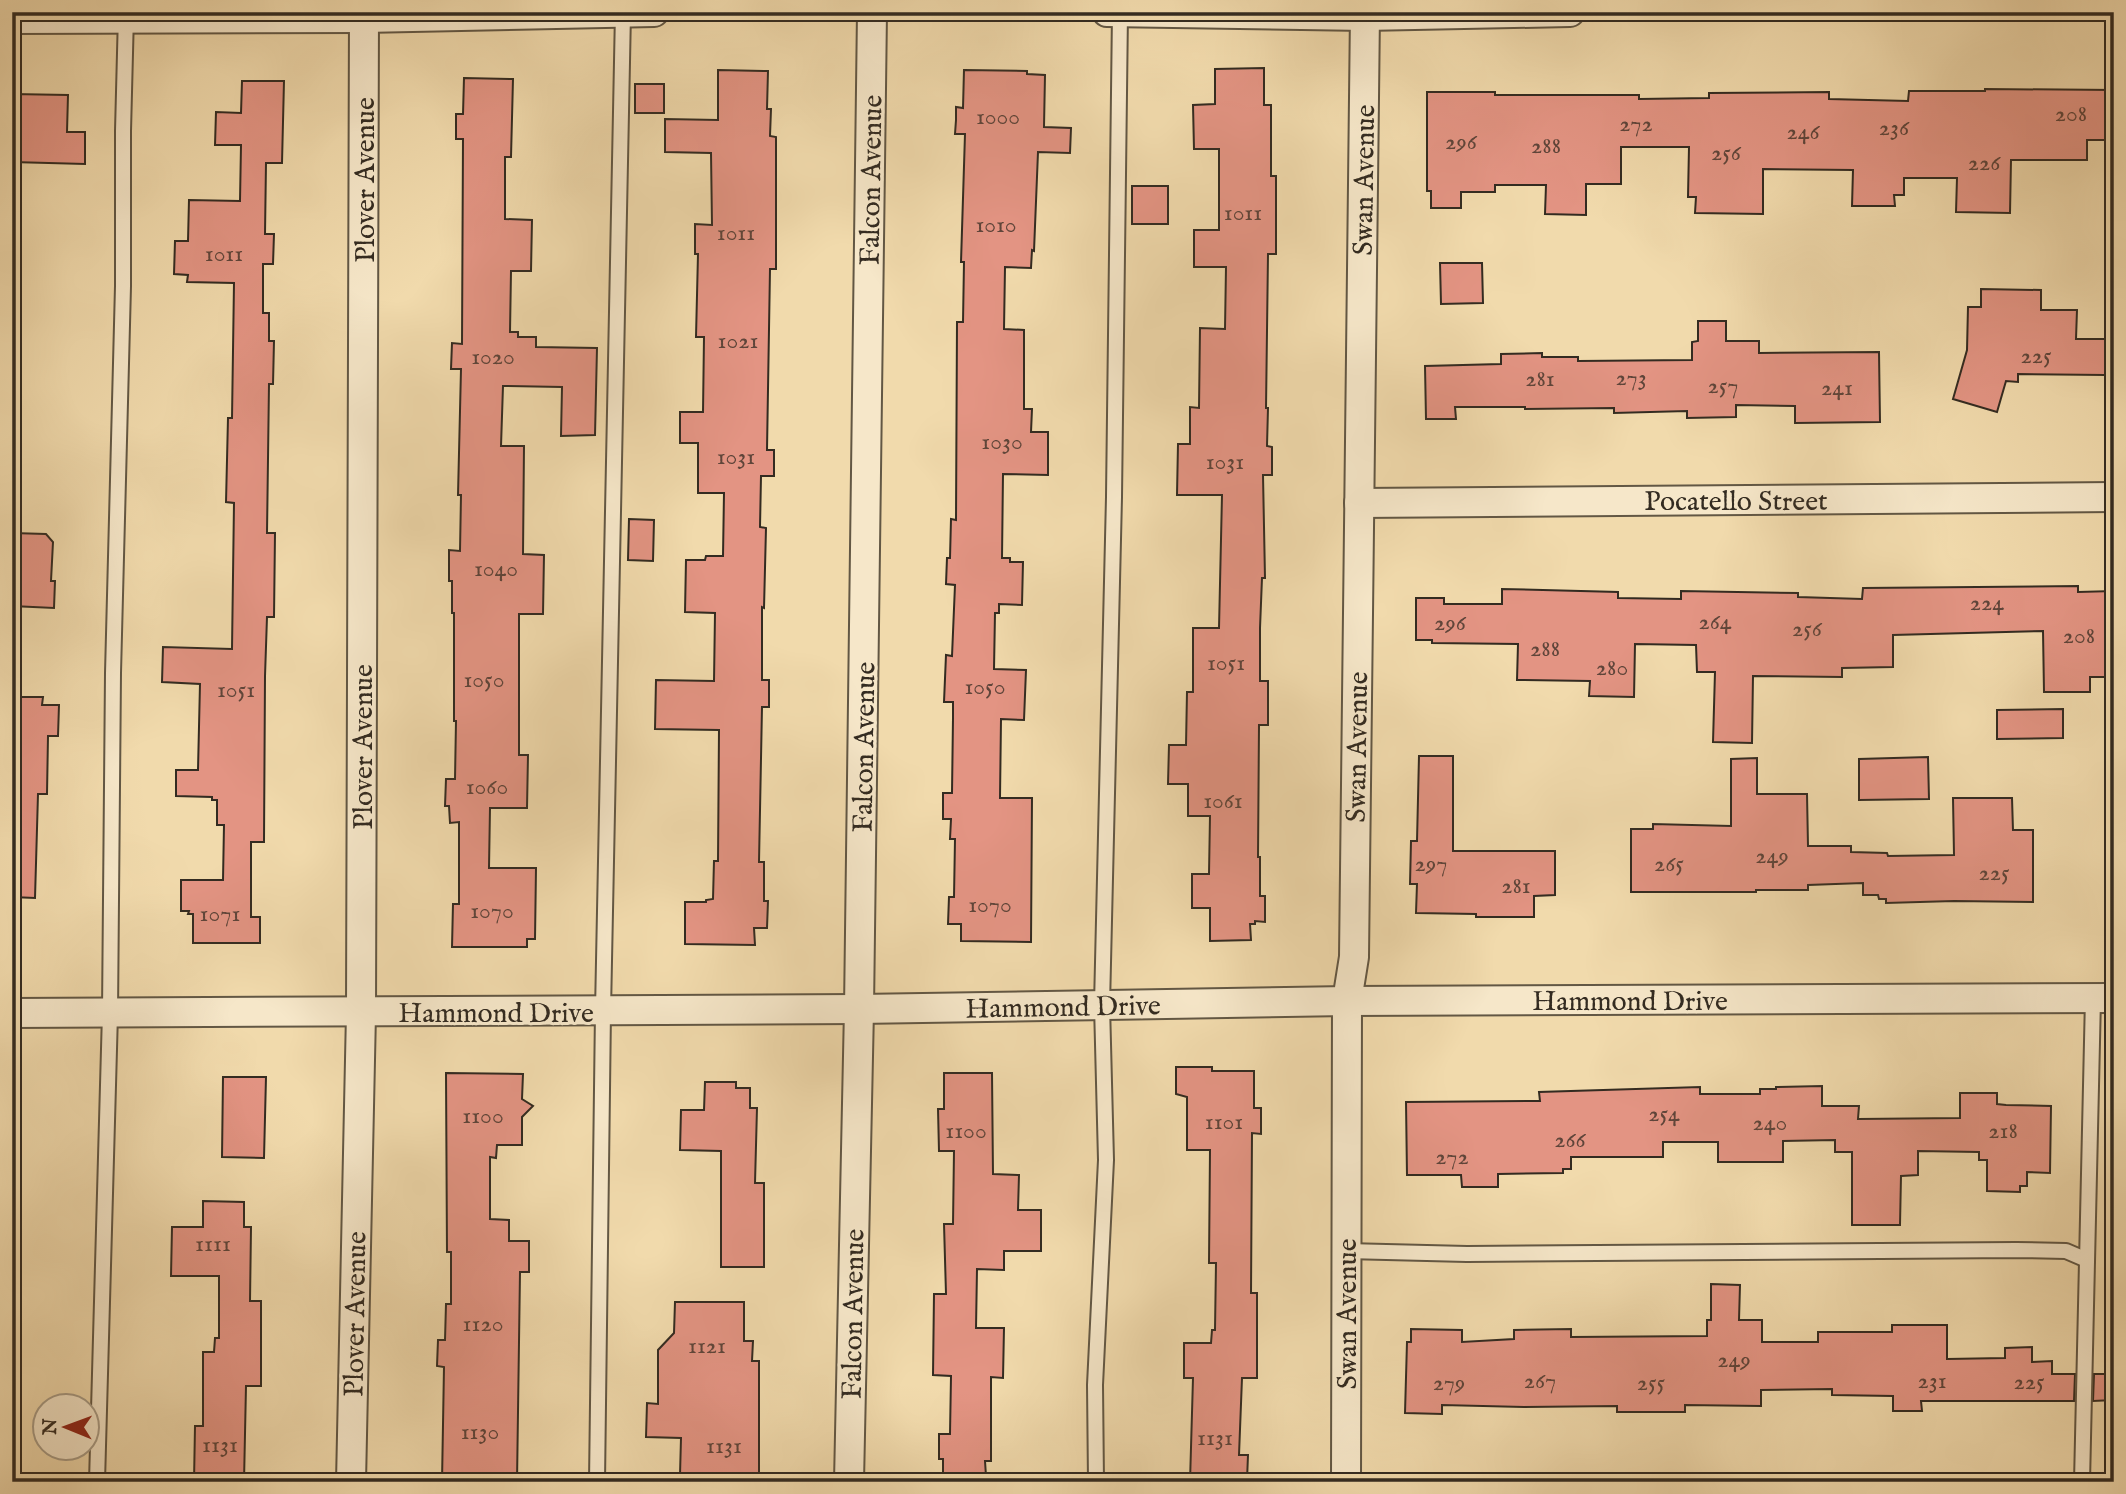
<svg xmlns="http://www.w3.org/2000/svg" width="2126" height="1494" font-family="'IM FELL English',serif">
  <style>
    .building { fill: #e39483; stroke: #332b21; stroke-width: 2 }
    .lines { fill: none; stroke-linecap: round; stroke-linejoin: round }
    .service-casing { stroke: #625744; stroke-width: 18 }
    .minor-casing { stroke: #625744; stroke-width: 32 }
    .service { stroke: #f6e7c9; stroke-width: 14 }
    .minor { stroke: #f6e7c9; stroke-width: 28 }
    .labels { text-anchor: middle; stroke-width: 6; stroke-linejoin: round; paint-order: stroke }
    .number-label { font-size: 24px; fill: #5f453a }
    .street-label { font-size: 28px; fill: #332b21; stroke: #f6e7c9 }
  </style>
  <rect width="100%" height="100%" fill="#f1daac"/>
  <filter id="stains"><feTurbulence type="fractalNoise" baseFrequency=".00286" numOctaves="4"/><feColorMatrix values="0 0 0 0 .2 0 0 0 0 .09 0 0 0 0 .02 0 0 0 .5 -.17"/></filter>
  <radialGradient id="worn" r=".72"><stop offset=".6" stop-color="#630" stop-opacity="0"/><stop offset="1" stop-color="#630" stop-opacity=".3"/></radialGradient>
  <g class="building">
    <path d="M1264,68V105H1271V176H1276V254H1268L1266,408H1268L1267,446L1272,447V475H1263L1265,578H1262L1260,628V681H1268V725H1259L1258,857H1260V896H1265V922L1255,921V924H1250L1251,940L1210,941V908H1192V874H1209L1210,816H1188V784H1168L1169,745H1186L1187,692H1193V628H1219L1222,495H1177L1178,444H1190V407L1199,408L1200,328L1225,329L1226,267H1194V230H1219V149H1194L1193,105L1215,104V69Z"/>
    <path d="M718,70L768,71L767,109H771L770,136L776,137V269H770L767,450H774V476H761L760,527L766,528L764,608L762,607V680H769V707H762L759,862H764V901H768L767,928H754L755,945L685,944V902H706V900L713,899L714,861H718L719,730L655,729L656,680L714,681L715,613L685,612L686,560H705L706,556H723L724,493H698V443H680V412H703L704,337H696L698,254H695V224L712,225L711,153L665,152V119L718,120Z"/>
    <path d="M964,70L1027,71V74L1045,75L1044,127L1071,128L1070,153L1038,152L1034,251L1032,250L1031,268L1005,267L1004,329L1024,330V409H1032L1031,432H1048V475L1003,474L1002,558H1010V562H1023L1022,605L999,604V613H995L994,669L1026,670L1024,720L1001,719L1000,798H1032L1031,942L961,941V924H948L949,897H954L955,839H950L951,819H943V793H952L953,718V702H944L946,655L952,656L955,585L946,584L947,558H950L951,519L956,520L957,322H963L964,262H961L965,134H955L956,120V107L963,108Z"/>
    <path d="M464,78L513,79L511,157H505V219L532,220L531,271H511L510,332H518V337H536V347L597,348L595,435L561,436L562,387L503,386L501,446H524L523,554L544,555L543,614H519V755H528L527,808H490L489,868H536L535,939H527V947H452L453,904H459V822L450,823L449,806H445L446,779H455L456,721H454V613H452V581H449V550L460,551L461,495H458L461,369H451L452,343L462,344L463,139H456V114H463Z"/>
    <path d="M242,81H284L282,163H266L265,234H274L273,264H263V313H269V341H274L273,384H269L267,533H275L274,617H267L265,676L264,842H251V917H260V943H193V914H188L189,911H181V880H223L224,825H217V800H212V797L176,796V770H198L200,684L162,682L163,647L232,649L234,503L226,502L228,418H232L234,283L187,282L188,275L174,274L175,241H188L189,200L240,201L241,145H215L216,112L241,113Z"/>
    <rect x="635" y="84" width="29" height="29"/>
    <path d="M1985,89L2114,90V140H2087V160H2011L2010,213L1956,212L1957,178H1904V195H1894L1895,206H1852L1853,170L1763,169V214L1695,213L1696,197H1688L1689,147H1621V184H1586V215L1545,214L1546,185H1495V192H1461V208H1431V191H1427V92H1495V95H1639V99L1709,98V93L1829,92V99L1908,101L1909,91H1985Z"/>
    <path d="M12,94L68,95L67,132H85V164L12,162Z"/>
    <rect x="1132" y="186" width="36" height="38"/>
    <path d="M1440,263H1482L1483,303L1441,304Z"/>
    <path d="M1981,289L2041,290V310H2077L2076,339H2106L2105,375L2018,374V382L2006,381L1997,412L1953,399L1967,350L1968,307H1981Z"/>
    <path d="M1698,321H1726V341H1759V353L1879,352L1880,422L1795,423V406L1736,405V417L1687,418V411L1614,413V408L1525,409V407H1455L1456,419H1426L1425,366L1501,364V354L1542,353V357H1578V361L1692,360V342L1698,341Z"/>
    <path d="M629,519L654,520L653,561L628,560Z"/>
    <path d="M12,533L46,534L53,542L51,581H55L54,608L12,606Z"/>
    <path d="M2078,586V592L2114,591V677H2090V692H2044L2043,631L1893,635V667L1842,668V677L1753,676L1752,743L1713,742L1715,672H1697L1696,645L1635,644L1634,697L1589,696L1590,681L1517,680L1518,644L1432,643V640H1416V598H1444V604H1502V589L1618,592V598L1681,599V591L1798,593V597L1862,599L1863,588Z"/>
    <path d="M12,697H43L42,705H59L58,736H48L47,794H38L35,898L12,897Z"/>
    <path d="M2063,709V738L1997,739V710Z"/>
    <path d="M1419,756H1453V851H1555V895L1534,896V917H1476V914L1416,913L1417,884H1410L1411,841H1417Z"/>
    <path d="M1928,757L1929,799L1859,800V759Z"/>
    <path d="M1757,758V794H1807L1808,846H1851V852L1887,853L1888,856L1954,855L1953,798H2012L2013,830H2033V902L1954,901L1886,903V899H1879L1878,895H1863V883L1808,885V890H1756V892H1631V829H1653V824L1731,826V759Z"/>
    <path d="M1176,1067H1212V1071H1254V1108H1261V1134L1252,1133L1251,1293H1257V1378H1242L1239,1455H1248L1247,1480L1190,1482L1193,1378H1184V1343H1211L1212,1330H1215L1216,1263H1209L1210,1150H1187V1097L1176,1094Z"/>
    <path d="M446,1073L523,1074L522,1099L533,1106L522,1117V1145H497L496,1158L490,1157V1219L509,1220V1241H529V1272H520L517,1482H442L444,1367L437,1366L438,1340H445L446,1304H451V1252H447Z"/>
    <path d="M944,1073H992L993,1174L1019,1175L1018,1210H1041V1251H1004V1270L977,1269L976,1328H1004L1003,1378L991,1377V1461H985L986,1476H943V1459H939V1434H950L951,1376L933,1375L934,1294H946L944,1224H953L954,1151H939L938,1109H944Z"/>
    <path d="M223,1077H266L264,1158L222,1157Z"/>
    <path d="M705,1082H736V1088H750V1108H757L755,1183H764V1267H721V1151L680,1150L681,1110H704Z"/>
    <path d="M1822,1086V1106H1859L1858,1119L1960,1118V1093H1997V1104L2006,1105L2051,1106L2050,1173L2027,1172V1186H2020V1192L1987,1191V1160H1979V1152L1918,1151V1175L1901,1176L1900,1225H1852V1152H1835V1140L1783,1141V1162H1718V1142H1663V1157H1571V1169H1563V1173L1498,1174V1187H1462L1461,1175H1407L1406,1102L1540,1101L1539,1092L1700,1087V1094H1760V1089H1776V1087Z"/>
    <path d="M203,1201L244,1202V1227H251L250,1301H261V1386H246L244,1482H194L195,1426H203V1352H214L215,1338H219V1276H171L172,1227H203Z"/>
    <path d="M1711,1284L1740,1285L1739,1320H1762V1342H1818V1332H1892V1325H1947V1359L2005,1358V1348L2032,1347V1362L2052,1361V1374H2075L2074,1401H1921L1922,1411H1893V1396L1832,1395V1389L1761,1390V1406L1685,1405V1412H1617V1406L1524,1407L1442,1405V1414L1405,1413L1407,1342H1411V1329L1462,1330V1342L1514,1339V1330L1571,1329V1337L1707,1336V1320H1711Z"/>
    <path d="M675,1302H744V1341H753L752,1361H759V1476H754V1482H683V1475H680L681,1438L646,1437L647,1403L658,1404V1350L674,1333Z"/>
    <path d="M2094,1374H2114V1400L2093,1401Z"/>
  </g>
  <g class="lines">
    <defs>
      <g id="service">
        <path d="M1346,1251L1467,1254L2016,1250L2066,1251L2087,1260"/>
        <path d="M97,1482L110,1013L113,673L123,286V131L126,14"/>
        <path d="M597,1482L603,1011L623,12"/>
        <path d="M1096,1482L1095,1385L1106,1160L1102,1005L1114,497L1120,12"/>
        <path d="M2082,1482L2093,998"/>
      </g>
      <g id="minor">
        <path d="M1107,12L1365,16L1570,12"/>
        <path d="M12,19L364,18L654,12"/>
        <path d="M1359,503L2114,497"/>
        <path d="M12,1013L859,1009L1347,1001L2114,998"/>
        <path d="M351,1482L361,1013L364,12"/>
        <path d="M849,1482L859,1009L872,12"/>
        <path d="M1346,1482L1347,1001L1354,957L1365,12"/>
      </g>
    </defs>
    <use href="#service" class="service-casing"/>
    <use href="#minor" class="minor-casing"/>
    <use href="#service" class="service"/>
    <use href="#minor" class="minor"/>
  </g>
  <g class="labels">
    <g class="number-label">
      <text x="2071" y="121">208</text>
      <text x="998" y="124">1000</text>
      <text x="1636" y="131">272</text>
      <text x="1894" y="135">236</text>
      <text x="1803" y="139">246</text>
      <text x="1461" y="149">296</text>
      <text x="1546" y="153">288</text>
      <text x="1726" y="160">256</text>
      <text x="1984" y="170">226</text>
      <text x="1243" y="220">1011</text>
      <text x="996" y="232">1010</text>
      <text x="736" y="240">1011</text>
      <text x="224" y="261">1011</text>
      <text x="738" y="348">1021</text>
      <text x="2036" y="363">225</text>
      <text x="493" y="364">1020</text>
      <text x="1631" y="385">273</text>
      <text x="1540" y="386">281</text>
      <text x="1723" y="393">257</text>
      <text x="1837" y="395">241</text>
      <text x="1002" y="449">1030</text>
      <text x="736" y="464">1031</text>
      <text x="1225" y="469">1031</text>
      <text x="496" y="576">1040</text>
      <text x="1987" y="610">224</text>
      <text x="1715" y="629">264</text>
      <text x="1450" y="630">296</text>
      <text x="1807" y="636">256</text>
      <text x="2079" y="643">208</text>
      <text x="1545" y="656">288</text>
      <text x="1226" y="670">1051</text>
      <text x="1612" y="675">280</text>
      <text x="484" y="687">1050</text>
      <text x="985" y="694">1050</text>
      <text x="236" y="697">1051</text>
      <text x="487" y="794">1060</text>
      <text x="1223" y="808">1061</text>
      <text x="1772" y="863">249</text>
      <text x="1431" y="871">297</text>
      <text x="1669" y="871">265</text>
      <text x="1994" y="880">225</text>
      <text x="1516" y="893">281</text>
      <text x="990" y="912">1070</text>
      <text x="492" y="918">1070</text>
      <text x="220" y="921">1071</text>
      <text x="1664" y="1121">254</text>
      <text x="483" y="1123">1100</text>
      <text x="1224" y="1129">1101</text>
      <text x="1770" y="1130">240</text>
      <text x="966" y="1138">1100</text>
      <text x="2003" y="1138">218</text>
      <text x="1570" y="1147">266</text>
      <text x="1452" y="1164">272</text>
      <text x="213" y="1251">1111</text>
      <text x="483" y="1331">1120</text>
      <text x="707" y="1353">1121</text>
      <text x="1734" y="1367">249</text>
      <text x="1540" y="1388">267</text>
      <text x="1932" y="1388">231</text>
      <text x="2029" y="1389">225</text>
      <text x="1449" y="1390">279</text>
      <text x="1651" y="1390">255</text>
      <text x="480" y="1439">1130</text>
      <text x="1215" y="1445">1131</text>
      <text x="220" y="1452">1131</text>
      <text x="724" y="1453">1131</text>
    </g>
    <g class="street-label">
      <text transform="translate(364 180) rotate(-90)" y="10">Plover Avenue</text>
      <text transform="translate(870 180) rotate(-89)" y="10">Falcon Avenue</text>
      <text transform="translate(1363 180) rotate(-89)" y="10">Swan Avenue</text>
      <text x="1736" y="510">Pocatello Street</text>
      <text transform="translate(362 747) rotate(-90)" y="10">Plover Avenue</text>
      <text transform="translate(863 747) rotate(-89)" y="10">Falcon Avenue</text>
      <text transform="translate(1356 747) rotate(-89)" y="10">Swan Avenue</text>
      <text x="1630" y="1010">Hammond Drive</text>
      <text transform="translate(1063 1006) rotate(-1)" y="10">Hammond Drive</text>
      <text x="496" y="1022">Hammond Drive</text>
      <text transform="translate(354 1314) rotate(-89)" y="10">Plover Avenue</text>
      <text transform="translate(852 1314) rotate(-89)" y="10">Falcon Avenue</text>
      <text transform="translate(1346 1314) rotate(-90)" y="10">Swan Avenue</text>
    </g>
  </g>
  <rect width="2126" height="1494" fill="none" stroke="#f1daac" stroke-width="42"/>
  <rect x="14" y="14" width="2098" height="1466" fill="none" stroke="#332b21" stroke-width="3.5"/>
  <rect x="21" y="21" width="2084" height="1452" fill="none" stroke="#332b21" stroke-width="2"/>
  <g transform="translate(66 1427) rotate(271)"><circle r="33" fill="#f6e7c9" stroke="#a89c86" stroke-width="2"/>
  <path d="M0-5L12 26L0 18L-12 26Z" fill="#8f2418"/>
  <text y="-10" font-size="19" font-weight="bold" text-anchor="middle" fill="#332b21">N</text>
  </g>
  <rect width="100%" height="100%" filter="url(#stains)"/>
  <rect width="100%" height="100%" fill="url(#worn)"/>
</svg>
